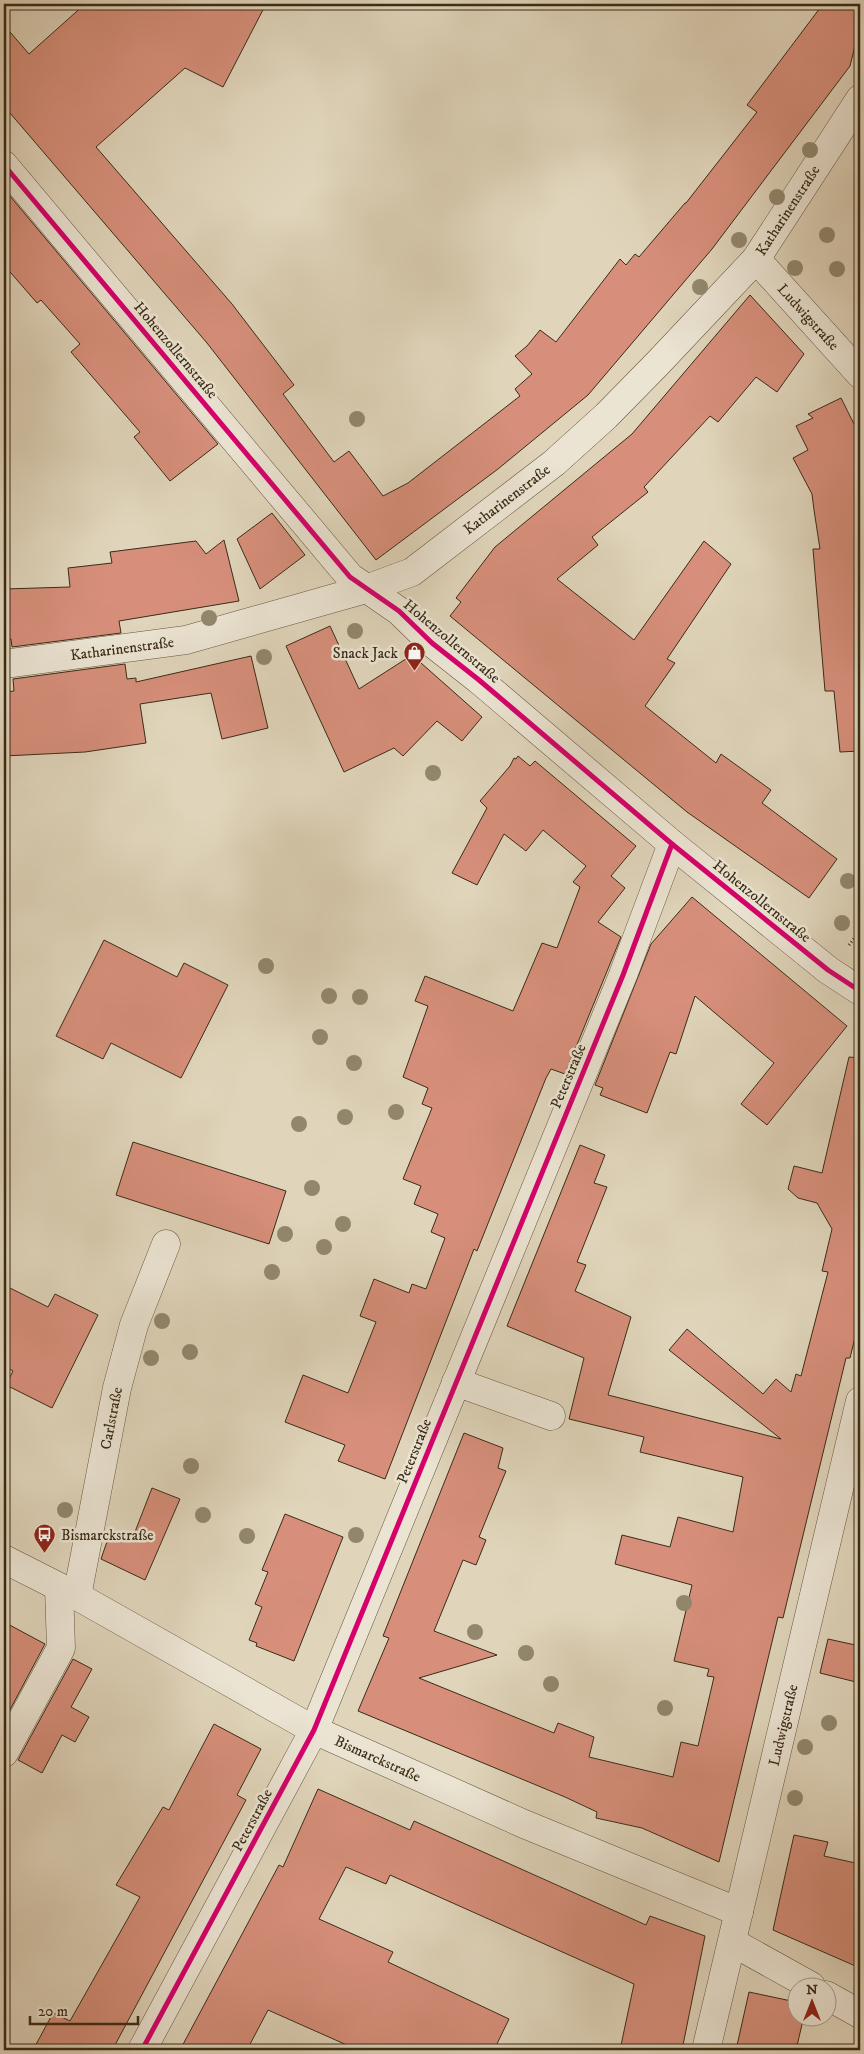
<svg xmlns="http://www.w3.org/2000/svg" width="864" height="2054" font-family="'IM FELL DW Pica',serif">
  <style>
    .building { fill: #d78f7b; stroke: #3a2b16 }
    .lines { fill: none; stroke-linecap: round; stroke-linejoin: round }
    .minor-casing { stroke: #64563f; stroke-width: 29 }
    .path { stroke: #3a2b16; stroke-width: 3; stroke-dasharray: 1 2.5; stroke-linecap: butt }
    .minor { stroke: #ebe4d3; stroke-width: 28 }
    .cycleway-casing { stroke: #ebe4d3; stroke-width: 8 }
    .cycleway { stroke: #d6006c; stroke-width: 5 }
    .tree { fill: #92876d }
    .labels { text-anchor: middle; stroke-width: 5; stroke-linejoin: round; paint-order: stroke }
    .street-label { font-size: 15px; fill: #3a2b16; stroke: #ebe4d3 }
    .poi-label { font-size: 15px; fill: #3a2b16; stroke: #ebe4d3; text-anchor: end }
  </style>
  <rect width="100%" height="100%" fill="#e0d5bb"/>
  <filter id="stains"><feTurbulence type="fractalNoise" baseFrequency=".004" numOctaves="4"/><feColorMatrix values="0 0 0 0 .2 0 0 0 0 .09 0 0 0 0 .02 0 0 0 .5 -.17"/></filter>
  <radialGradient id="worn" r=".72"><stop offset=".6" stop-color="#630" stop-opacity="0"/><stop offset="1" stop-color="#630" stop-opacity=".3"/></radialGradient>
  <g class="building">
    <path d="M85,4H266L223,87L185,68L96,147L232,304L294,385L283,394L334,462L349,451L383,496L408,483L520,396L515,389L532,374L515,356L527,346L540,330L556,342L620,259L626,265L635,254L639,257L685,203H686L757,112L747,105L823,4H860V26L850,66L712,249L588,395L498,469L376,560L207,343L4,106V25L29,54Z"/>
    <path d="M4,189L218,444L170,481L134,437L140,432L71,352L80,344L41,300L37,303L4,265Z"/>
    <path d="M750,295L804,354L777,392L756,377L718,422L710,416L644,487L648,492L592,537L598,545L557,579L634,640L704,541L731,564L667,659L675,663L645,706L716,763L721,754L771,790L762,803L837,859L809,898L687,812L450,616L461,602L456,598L495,547L632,434Z"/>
    <path d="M841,398L860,436V751L840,752L834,691H825L813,549H820L814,510L812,494L793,458L808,450L796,426L813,418L808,414Z"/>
    <path d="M272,513L305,555L260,589L237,539Z"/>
    <path d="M224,540L239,601L119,621L121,633L12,647L11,639H4V589L70,587L68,568L112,563L110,552L196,541L206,554Z"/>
    <path d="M330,626L359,689L412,655L482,717L462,741L437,721L403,756L394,748L344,772L286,646Z"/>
    <path d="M251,656L268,728L222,739L211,693L140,704L146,743L85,752L4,756V692L14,691L13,679L125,664L127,679L136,678V682Z"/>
    <path d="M518,756L530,766L535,761L636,846L611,876L625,888L598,922L621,937L565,1074L551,1069L546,1078L477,1251L474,1249L385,1479L338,1461L345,1445L285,1422L303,1375L348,1393L376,1322L360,1316L374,1279L409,1293L412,1284L426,1289L445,1238L431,1232L438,1214L414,1204L421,1186L403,1179L432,1108L422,1104L428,1088L403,1077L428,1006L415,1001L425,976L513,1011L542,943L557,948L580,887L573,882L586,866L543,830L526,851L504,834L477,885L452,873L487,808L480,801L510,766L514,758L516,759Z"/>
    <path d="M692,897L847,1026L767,1125L741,1104L774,1063L695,996L676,1054L670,1052L647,1113L600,1095L603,1088L595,1085L651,944Z"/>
    <path d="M104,940L177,977L184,963L228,985L181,1078L111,1043L103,1059L56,1036Z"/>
    <path d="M849,1057L860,1058V1317L850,1358H846L783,1618L778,1617L719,1862L642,1828L596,1818L597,1812L565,1797L358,1711L389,1638L383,1636L464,1433L503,1448L498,1468L506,1471L479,1537L486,1540L476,1565L463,1560L434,1631L497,1655L419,1678L554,1733L558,1723L594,1737L589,1757L673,1777L681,1742L698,1746L714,1677L707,1676L709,1669L674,1661L692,1585L615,1564L622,1535L670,1547L678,1517L733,1532L743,1477L640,1452L644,1437L569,1419L584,1358L507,1326L580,1145L605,1155L594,1183L607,1187L577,1262L586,1265L575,1291L631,1317L608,1395L781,1439L669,1350L687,1329L763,1394L776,1379L791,1392L796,1374L801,1376L828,1272L822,1271L832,1229L817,1203L798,1198L788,1189L794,1166L822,1173Z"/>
    <path d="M133,1142L286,1191L269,1244L116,1195Z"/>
    <path d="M4,1285L48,1307L55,1294L98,1315L52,1408L6,1385L13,1371L4,1366Z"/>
    <path d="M152,1488L180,1499L145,1580L101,1559L111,1530L133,1537Z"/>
    <path d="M285,1514L343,1537L294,1661L256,1646L257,1643L249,1640L262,1607L255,1604L268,1572L262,1570Z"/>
    <path d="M4,1622L45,1644L4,1721Z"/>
    <path d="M828,1639L860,1646V1683L820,1673Z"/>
    <path d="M73,1659L92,1669L71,1707L89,1717L75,1742L62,1735L42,1773L18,1760Z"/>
    <path d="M214,1724L261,1749L237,1795L246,1800L115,2045L126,2050H33L53,2013L70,2021L140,1897L116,1885L163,1807L169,1810Z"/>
    <path d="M318,1789L410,1830L414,1821L646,1925L650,1916L705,1936L682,2050H620L634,1984L390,1875L386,1884L346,1867L319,1919L393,1952L388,1962L509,2019L494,2050H358L268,2010L247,2050H180L279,1865L283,1867Z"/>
    <path d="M794,1835L828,1842L824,1856L860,1864V1968L773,1930Z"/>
    <path d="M749,1992L796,2002V2016H804L796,2050H736Z"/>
  </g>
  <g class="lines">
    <defs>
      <g id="minor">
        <path d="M4,165L350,577L399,611L432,643L479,680L672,844L828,970L860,991"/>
        <path id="s1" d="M756,259L860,374"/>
        <path id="s2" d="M4,664L186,640L366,589L412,572L554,463L606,416L658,363L756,259L860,99"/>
        <path d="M456,1382L551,1416"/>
        <path id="s3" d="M4,1559L77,1596L314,1730L524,1824L739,1912"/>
        <path id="s4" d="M77,1596L117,1388L134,1325L166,1244"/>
        <path d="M4,1753L61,1648L59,1588"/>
        <path d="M732,1942L811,1986"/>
        <path d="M826,1995L860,2014"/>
        <path d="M142,2050L314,1730L623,975L672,844"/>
        <path id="s5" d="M706,2050L860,1401"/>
      </g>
    </defs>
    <use href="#minor" class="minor-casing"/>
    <path class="path" d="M849,945L860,931"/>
    <use href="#minor" class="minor"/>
    <defs>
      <g id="cycleway">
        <path d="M4,165L350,577L399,611L432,643L479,680L672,844L828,970L860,991"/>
        <path d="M142,2050L314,1730L623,975L672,844"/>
      </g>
    </defs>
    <use href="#cycleway" class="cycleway-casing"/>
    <use href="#cycleway" class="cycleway"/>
  </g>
  <g class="tree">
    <circle cx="810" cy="150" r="8"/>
    <circle cx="777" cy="197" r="8"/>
    <circle cx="827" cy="235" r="8"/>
    <circle cx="739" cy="240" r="8"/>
    <circle cx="795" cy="268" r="8"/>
    <circle cx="837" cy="269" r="8"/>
    <circle cx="700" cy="287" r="8"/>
    <circle cx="357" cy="419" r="8"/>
    <circle cx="209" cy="618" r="8"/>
    <circle cx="355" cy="631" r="8"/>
    <circle cx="264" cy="657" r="8"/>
    <circle cx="433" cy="773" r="8"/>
    <circle cx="848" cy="881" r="8"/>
    <circle cx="842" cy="923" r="8"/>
    <circle cx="266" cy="966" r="8"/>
    <circle cx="329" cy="996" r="8"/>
    <circle cx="360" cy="997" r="8"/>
    <circle cx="320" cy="1037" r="8"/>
    <circle cx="354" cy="1063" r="8"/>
    <circle cx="396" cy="1112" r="8"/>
    <circle cx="345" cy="1117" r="8"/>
    <circle cx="299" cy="1124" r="8"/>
    <circle cx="312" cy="1188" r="8"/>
    <circle cx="343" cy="1224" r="8"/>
    <circle cx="285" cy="1234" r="8"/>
    <circle cx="324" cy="1247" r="8"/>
    <circle cx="272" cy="1272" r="8"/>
    <circle cx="162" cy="1321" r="8"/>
    <circle cx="190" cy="1352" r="8"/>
    <circle cx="151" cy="1358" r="8"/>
    <circle cx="191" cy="1466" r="8"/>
    <circle cx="65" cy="1510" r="8"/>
    <circle cx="203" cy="1515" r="8"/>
    <circle cx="356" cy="1535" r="8"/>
    <circle cx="247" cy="1536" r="8"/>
    <circle cx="684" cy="1603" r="8"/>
    <circle cx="475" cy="1632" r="8"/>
    <circle cx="526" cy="1653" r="8"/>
    <circle cx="551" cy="1684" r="8"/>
    <circle cx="665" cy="1708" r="8"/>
    <circle cx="829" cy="1723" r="8"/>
    <circle cx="805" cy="1747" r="8"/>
    <circle cx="795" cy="1798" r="8"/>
  </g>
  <defs>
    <symbol id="shop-pin" viewBox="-11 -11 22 30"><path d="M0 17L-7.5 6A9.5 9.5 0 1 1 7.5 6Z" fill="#8f2418" stroke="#ebe4d3"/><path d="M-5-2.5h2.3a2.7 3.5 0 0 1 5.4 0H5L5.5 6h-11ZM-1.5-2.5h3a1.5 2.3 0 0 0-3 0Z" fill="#fff"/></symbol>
    <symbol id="bus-pin" viewBox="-11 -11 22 30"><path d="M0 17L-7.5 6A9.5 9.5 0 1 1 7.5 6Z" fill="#8f2418" stroke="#ebe4d3"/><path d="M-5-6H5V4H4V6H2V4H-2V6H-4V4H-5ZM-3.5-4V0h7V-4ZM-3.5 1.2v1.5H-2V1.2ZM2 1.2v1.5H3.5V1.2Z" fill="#fff"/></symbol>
  </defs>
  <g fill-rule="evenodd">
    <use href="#shop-pin" x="402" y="640" width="25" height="34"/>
    <use href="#bus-pin" x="32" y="1522" width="25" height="34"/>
  </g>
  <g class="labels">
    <g class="street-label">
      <text dy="5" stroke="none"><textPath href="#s2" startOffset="944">Katharinenstraße</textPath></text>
      <text dy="5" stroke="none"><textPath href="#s1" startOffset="78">Ludwigstraße</textPath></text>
      <text transform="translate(176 350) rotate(50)" y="5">Hohenzollernstraße</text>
      <text dy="5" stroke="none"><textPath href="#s2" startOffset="539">Katharinenstraße</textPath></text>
      <text transform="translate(452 641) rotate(40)" y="5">Hohenzollernstraße</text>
      <text dy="5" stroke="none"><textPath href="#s2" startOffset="119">Katharinenstraße</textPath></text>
      <text transform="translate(762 901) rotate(39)" y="5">Hohenzollernstraße</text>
      <text transform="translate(568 1076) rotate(-67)" y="5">Peterstraße</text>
      <text dy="5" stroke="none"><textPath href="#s4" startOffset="181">Carlstraße</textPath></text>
      <text transform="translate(414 1451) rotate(-68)" y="5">Peterstraße</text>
      <text dy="5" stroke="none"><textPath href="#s5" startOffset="334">Ludwigstraße</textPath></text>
      <text dy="5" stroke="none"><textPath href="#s3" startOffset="424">Bismarckstraße</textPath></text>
      <text transform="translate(252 1820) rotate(-62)" y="5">Peterstraße</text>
    </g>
    <g class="poi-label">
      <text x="398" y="658">Snack Jack</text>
      <text x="61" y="1540" text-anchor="start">Bismarckstraße</text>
    </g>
  </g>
  <rect width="864" height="2054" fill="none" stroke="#e0d5bb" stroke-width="20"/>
  <rect x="5" y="5" width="854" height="2044" fill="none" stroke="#3a2b16" stroke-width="2.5"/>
  <rect x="10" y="10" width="844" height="2034" fill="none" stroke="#3a2b16"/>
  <g transform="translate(812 2002)"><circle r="24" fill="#ebe4d3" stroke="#a49a87"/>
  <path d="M0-4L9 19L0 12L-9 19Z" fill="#8f2418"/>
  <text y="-8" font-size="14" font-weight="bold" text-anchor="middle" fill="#3a2b16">N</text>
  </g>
  <path d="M30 2016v8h108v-8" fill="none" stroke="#3a2b16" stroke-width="2.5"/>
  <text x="38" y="2016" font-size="15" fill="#3a2b16" stroke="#ebe4d3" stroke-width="4" paint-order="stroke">20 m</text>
  <rect width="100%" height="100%" filter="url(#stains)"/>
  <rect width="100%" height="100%" fill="url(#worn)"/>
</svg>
